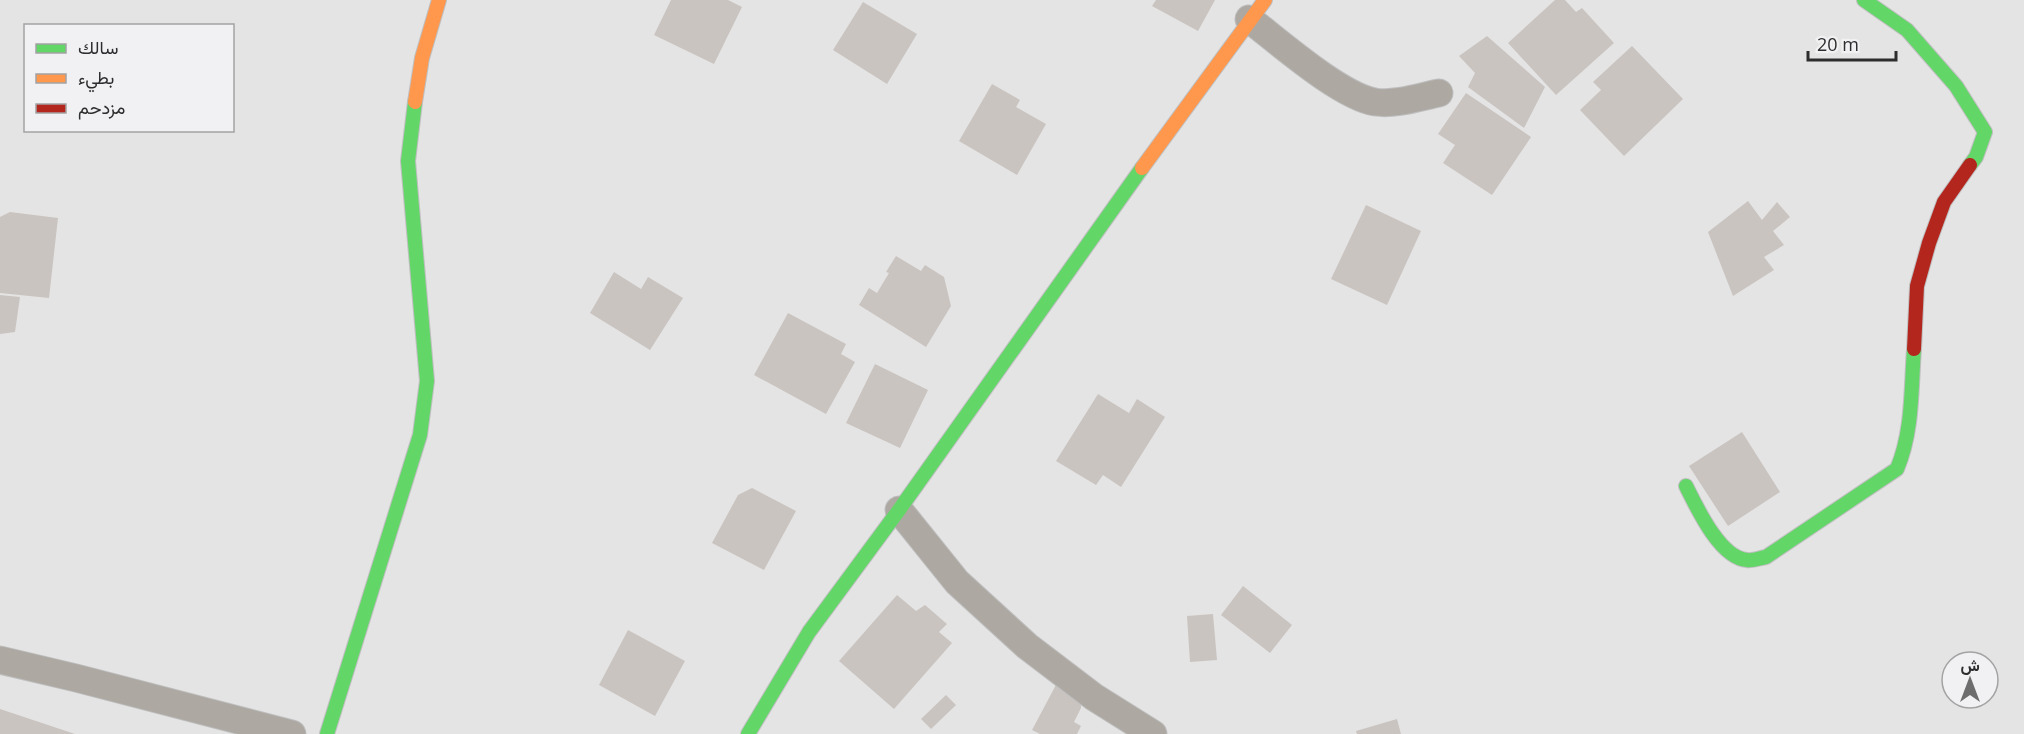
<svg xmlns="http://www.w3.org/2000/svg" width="2024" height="734" font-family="'Open Sans',Vazirmatn,sans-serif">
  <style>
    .building { fill: #cac4c1 }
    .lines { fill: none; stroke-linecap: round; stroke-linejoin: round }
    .street-casing { stroke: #bfbfc0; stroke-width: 29 }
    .fast-casing { stroke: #bfbfc0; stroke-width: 16 }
    .slow-casing { stroke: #bfbfc0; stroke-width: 16 }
    .jam-casing { stroke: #bfbfc0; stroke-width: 16 }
    .street { stroke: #ada9a2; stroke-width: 27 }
    .fast { stroke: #63d668; stroke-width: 14 }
    .slow { stroke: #ff974d; stroke-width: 14 }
    .jam { stroke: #b3261e; stroke-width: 14 }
  </style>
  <rect width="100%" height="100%" fill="#e4e4e4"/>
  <g class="building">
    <path d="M671,0H728L742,7L714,64L654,35Z"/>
    <path d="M1156,0H1215L1198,31L1152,6Z"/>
    <path d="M1555,0H1565L1576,12L1582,8L1614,43L1556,95L1508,43Z"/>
    <path d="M863,2L917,34L887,84L833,50Z"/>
    <path d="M1487,36L1545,87L1524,128L1468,87L1475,73L1459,56Z"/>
    <path d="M1632,46L1683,99L1624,156L1580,110L1601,90L1593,82Z"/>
    <path d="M992,84L1020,100L1016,107L1046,124L1017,175L959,141Z"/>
    <path d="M1466,93L1531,137L1492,195L1443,163L1455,145L1438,134Z"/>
    <path d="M1748,201L1762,220L1777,202L1790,217L1773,231L1784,245L1764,257L1774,270L1733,296L1708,232Z"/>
    <path d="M1366,205L1421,231L1387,305L1331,279Z"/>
    <path d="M10,212L58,218L49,298L0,293V217Z"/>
    <path d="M896,256L921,271L925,265L944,277L951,306L926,347L859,305L869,288L877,293L889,273L886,272Z"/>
    <path d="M614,272L641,289L648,277L683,298L650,350L590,313Z"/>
    <path d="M0,295L20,297L15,332L0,334Z"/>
    <path d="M788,313L846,344L841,354L855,362L826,414L754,375Z"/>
    <path d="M875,364L928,390L900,448L846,423Z"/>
    <path d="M1098,394L1129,413L1137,399L1165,417L1121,487L1103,475L1096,485L1056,461Z"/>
    <path d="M1742,432L1780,492L1728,526L1689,466Z"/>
    <path d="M752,488L796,511L764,570L712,543L738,495Z"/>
    <path d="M1243,586L1292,625L1270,653L1221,615Z"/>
    <path d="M897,595L916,611L925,605L947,624L939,632L952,643L894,709L839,661Z"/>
    <path d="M1213,614L1217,660L1190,662L1187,616Z"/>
    <path d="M628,630L685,661L655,716L599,685Z"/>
    <path d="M1057,683L1081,696V708L1074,722L1081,726L1077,734H1040L1032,730Z"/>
    <path d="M946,695L956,705L931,729L921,719Z"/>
    <path d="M0,709L75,734H0Z"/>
    <path d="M1397,719L1401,734H1357L1356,731Z"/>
  </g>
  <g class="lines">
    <defs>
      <g id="street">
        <path d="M1249,19C1279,42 1340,96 1375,102C1396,105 1419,97 1439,93"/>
        <path d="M899,510L957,582L1027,646L1094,697L1153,734"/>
        <path d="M0,660L76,678L292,734"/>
      </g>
      <g id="fast">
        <path d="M1864,0L1907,30L1956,86L1985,132L1976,157L1970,165"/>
        <path d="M1686,486C1697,508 1720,558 1747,560C1753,561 1760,558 1766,557L1897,469C1913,431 1911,389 1914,349"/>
        <path d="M327,734L420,435L427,381L408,161L415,102"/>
        <path d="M748,734L809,632L899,510L1142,168"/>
      </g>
      <g id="slow">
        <path d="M415,102L422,58L439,0"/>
        <path d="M1142,168L1265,0"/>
      </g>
      <path id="jam" d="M1914,349L1917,286L1929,243L1944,202L1970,165"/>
    </defs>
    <use href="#street" class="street-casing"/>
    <use href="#fast" class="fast-casing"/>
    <use href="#slow" class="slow-casing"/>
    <use href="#jam" class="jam-casing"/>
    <use href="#street" class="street"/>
    <use href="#fast" class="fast"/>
    <use href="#slow" class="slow"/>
    <use href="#jam" class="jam"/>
  </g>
  <rect x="24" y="24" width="210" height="108" fill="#f1f1f3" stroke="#a3a3a4" stroke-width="1.5"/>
  <rect x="36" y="44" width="30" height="9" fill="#63d668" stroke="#a3a3a4" stroke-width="1.5"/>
  <text x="78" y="54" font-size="18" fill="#2d2d2e">سالك</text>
  <rect x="36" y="74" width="30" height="9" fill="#ff974d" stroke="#a3a3a4" stroke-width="1.5"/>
  <text x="78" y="84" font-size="18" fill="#2d2d2e">بطيء</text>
  <rect x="36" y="104" width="30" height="9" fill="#b3261e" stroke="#a3a3a4" stroke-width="1.5"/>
  <text x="78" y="114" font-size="18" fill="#2d2d2e">مزدحم</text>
  <g transform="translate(1970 680)"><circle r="28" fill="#f1f1f3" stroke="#a3a3a4" stroke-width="1.5"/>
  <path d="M0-4.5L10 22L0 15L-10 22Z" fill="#6d6d6e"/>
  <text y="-9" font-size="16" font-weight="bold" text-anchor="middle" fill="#2d2d2e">ش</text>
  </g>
  <path d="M1808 51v9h88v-9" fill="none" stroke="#2d2d2e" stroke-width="3"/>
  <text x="1817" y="51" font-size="18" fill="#2d2d2e" stroke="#f1f1f3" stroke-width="4.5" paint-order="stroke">20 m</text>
</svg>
